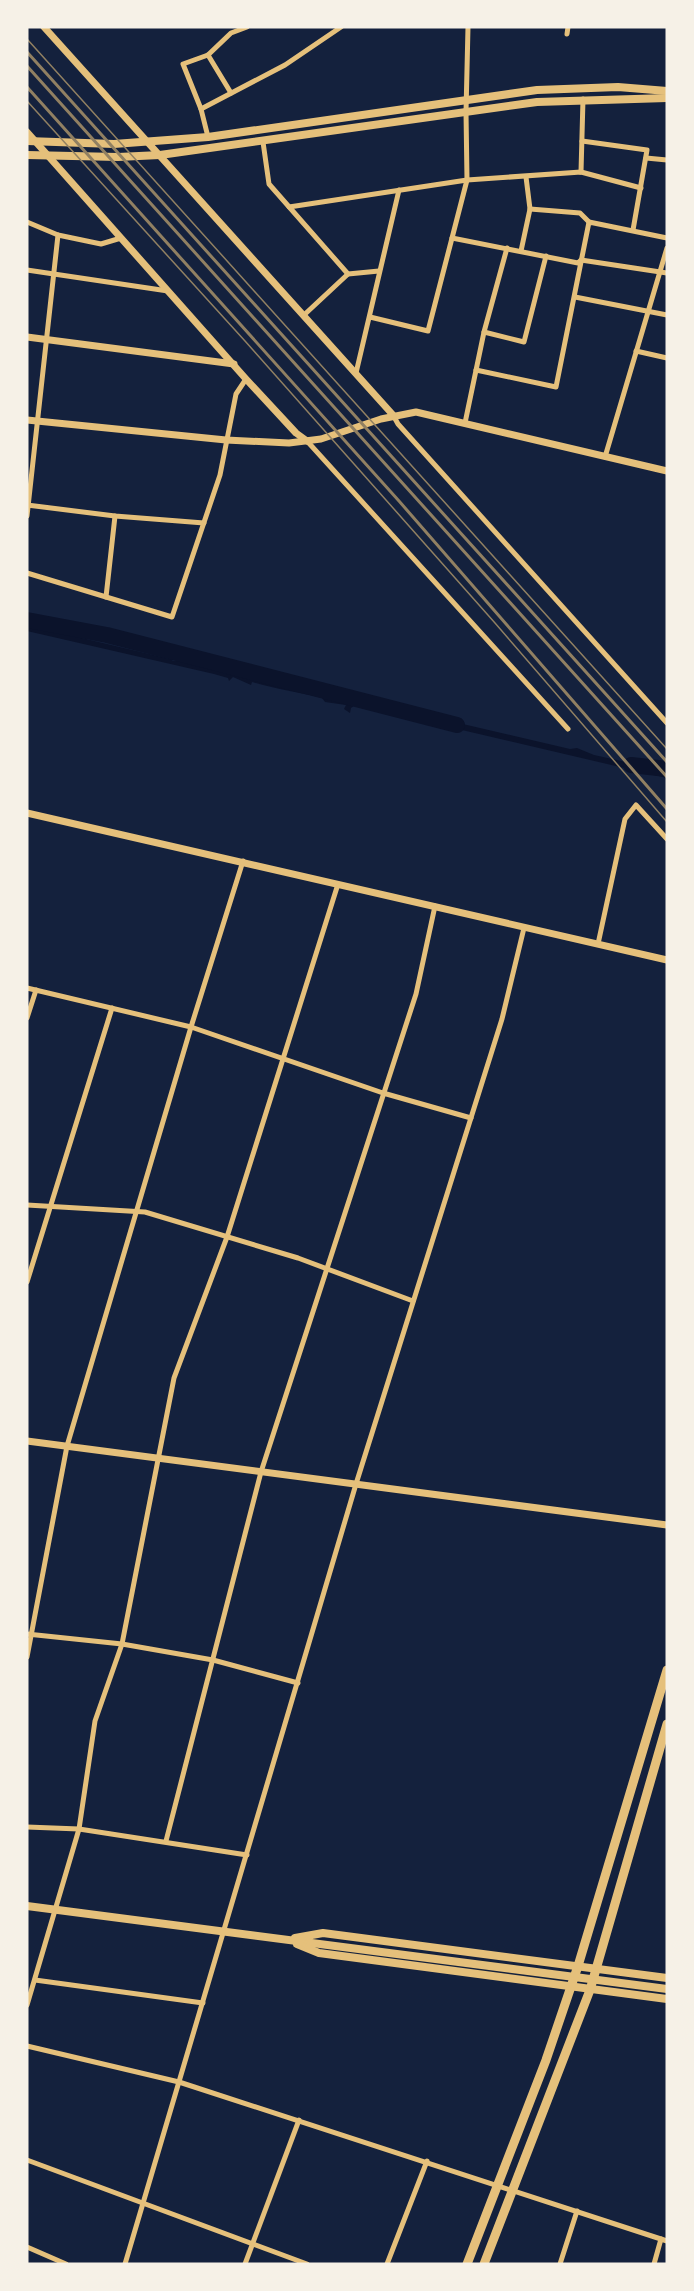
<svg xmlns="http://www.w3.org/2000/svg" width="694" height="2291" font-family="Arial,sans-serif">
  <style>
    .water { fill: #0b132b }
    .lines { fill: none; stroke-linecap: round; stroke-linejoin: round }
    .river { stroke: #0b132b; stroke-width: 16 }
    .minor { stroke: #e5c07b; stroke-width: 5 }
    .tertiary { stroke: #e5c07b; stroke-width: 7 }
    .primary { stroke: #e5c07b; stroke-width: 8 }
    .trunk { stroke: #e5c07b; stroke-width: 9 }
    .tram { stroke: #918062; stroke-width: 1.5 }
    .rail { stroke: #918062; stroke-width: 3 }
  </style>
  <rect width="100%" height="100%" fill="#14213d"/>
  <path class="water" d="M27,627L65,634L170,659L173,651L177,655L172,661L182,660L202,666L238,671L239,673L323,695L352,699L434,720L437,718L570,749L577,748L594,755L667,771V778L355,705L351,708L350,713L344,709L346,705L325,702L322,698C298,692 274,689 252,682L251,685L233,677L229,681L228,678L214,674L27,631Z"/>
  <g class="lines">
    <g class="river">
      <path d="M27,620L107,635L457,725"/>
      <path d="M631,765L667,769"/>
    </g>
    <g class="minor">
      <path d="M567,34L568,27"/>
      <path d="M208,55L231,93"/>
      <path d="M201,109L183,64L208,55L231,33L247,27"/>
      <path d="M208,137L201,109L285,65L341,27"/>
      <path d="M582,141L647,150L633,230"/>
      <path d="M263,142L269,184L348,274"/>
      <path d="M646,158L667,160"/>
      <path d="M581,172L583,99"/>
      <path d="M289,207L467,180L581,172L641,188"/>
      <path d="M530,209L580,213L589,222"/>
      <path d="M27,222L58,235L101,244L121,238"/>
      <path d="M452,238L578,263L581,260L667,273"/>
      <path d="M521,251L530,209L526,177"/>
      <path d="M27,270L168,291"/>
      <path d="M575,297L667,315"/>
      <path d="M304,315L348,274L379,271"/>
      <path d="M370,317L428,331L467,180L466,112L468,27"/>
      <path d="M484,332L524,342L546,256"/>
      <path d="M636,351L667,358"/>
      <path d="M476,370L556,387L589,222L667,238"/>
      <path d="M356,373L399,190"/>
      <path d="M393,415L398,424L667,723"/>
      <path d="M465,423L484,332L507,248"/>
      <path d="M307,441L568,729"/>
      <path d="M605,457L667,248"/>
      <path d="M27,505L115,516L204,523"/>
      <path d="M27,516L58,235"/>
      <path d="M27,573L172,617L220,475L236,394L246,379"/>
      <path d="M106,597L115,516"/>
      <path d="M598,944L625,819L636,805L667,839"/>
      <path d="M27,988L191,1027L383,1093L471,1118"/>
      <path d="M27,1018L36,990"/>
      <path d="M27,1205L145,1212L298,1258L413,1301"/>
      <path d="M27,1282L112,1008"/>
      <path d="M27,1634L122,1644L213,1660L298,1683"/>
      <path d="M27,1657L67,1446L191,1027L243,861"/>
      <path d="M27,1827L79,1829L247,1855"/>
      <path d="M166,1841L261,1472L416,994L435,906"/>
      <path d="M35,1980L203,2003"/>
      <path d="M27,2005L79,1829L95,1721L122,1644L174,1378L227,1237L338,884"/>
      <path d="M27,2046L179,2082L667,2241"/>
      <path d="M27,2160L307,2264"/>
      <path d="M27,2247L66,2264"/>
      <path d="M125,2264L356,1484L502,1019L524,928"/>
      <path d="M245,2264L299,2120"/>
      <path d="M387,2264L427,2161"/>
      <path d="M560,2264L577,2211"/>
      <path d="M654,2264L661,2239"/>
    </g>
    <g class="tertiary">
      <path d="M44,27L393,415"/>
      <path d="M27,132L246,379L296,433L307,441"/>
      <path d="M27,337L234,364"/>
      <path d="M27,420L226,440L289,443L321,439L381,419L416,412L667,471"/>
      <path d="M27,813L667,960"/>
      <path d="M27,1441L667,1525"/>
    </g>
    <g class="primary">
      <path d="M27,141L114,144L208,137L537,90L618,87L667,91"/>
      <path d="M27,155L118,157L160,155L537,102L667,98"/>
      <path d="M27,1906L667,1989"/>
      <path d="M295,1938L323,1933L667,1978"/>
      <path d="M297,1944L319,1953L667,1999"/>
    </g>
    <g class="trunk">
      <path d="M467,2264L546,2060L578,1966L667,1670"/>
      <path d="M484,2264L590,1990L667,1724"/>
    </g>
    <g class="tram">
      <path d="M27,39L667,749"/>
      <path d="M27,101L245,341L495,623L667,822"/>
    </g>
    <g class="rail">
      <path d="M27,52L667,762"/>
      <path d="M27,66L667,777"/>
      <path d="M27,87L399,501L667,809"/>
    </g>
  </g>
  <rect width="694" height="2291" fill="none" stroke="#f6f1e7" stroke-width="57"/>
</svg>
